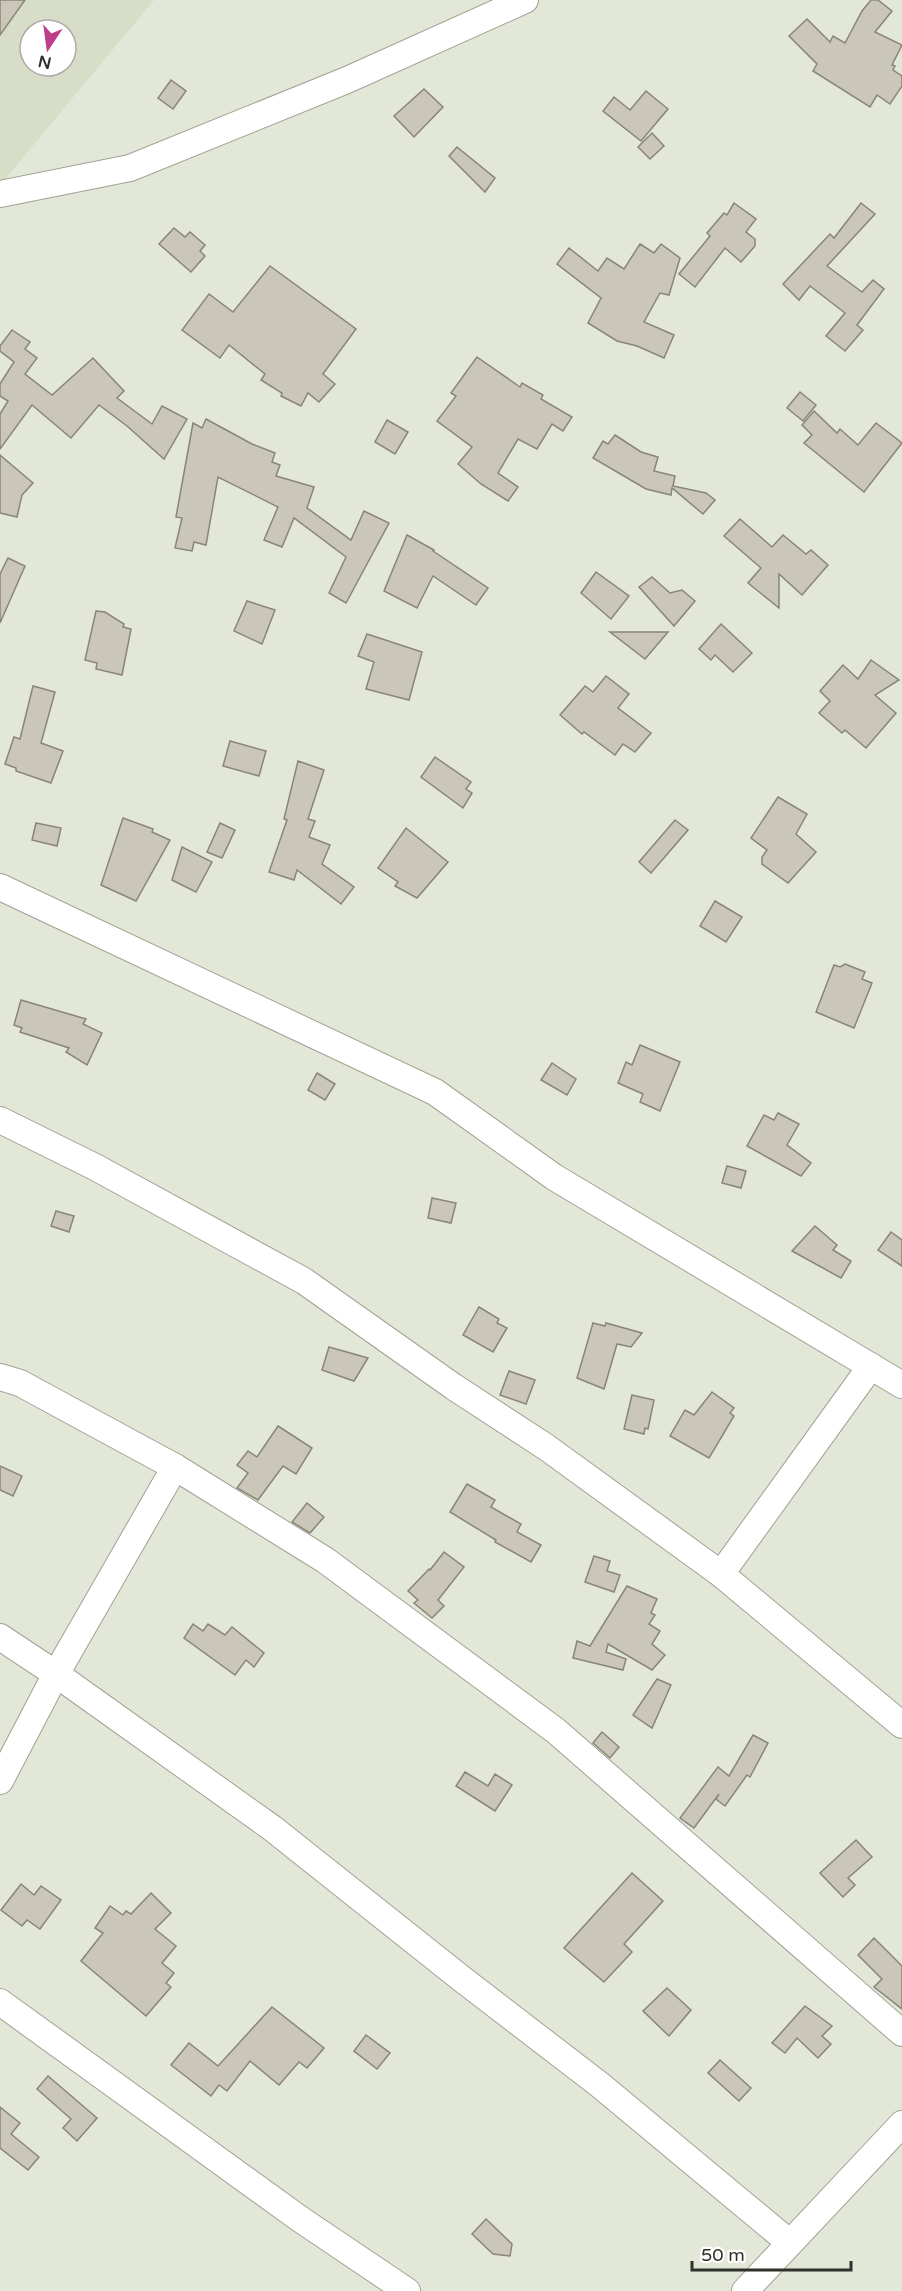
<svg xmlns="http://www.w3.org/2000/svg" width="902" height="2291" font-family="'Varela Round',sans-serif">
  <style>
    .built { fill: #d7ddc7; fill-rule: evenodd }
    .building { fill: #cbc7b8; stroke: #898577; stroke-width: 1.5 }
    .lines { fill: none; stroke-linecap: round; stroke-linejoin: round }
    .minor-casing { stroke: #9fa394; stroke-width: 28 }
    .minor { stroke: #fff; stroke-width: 26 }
  </style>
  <rect width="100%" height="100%" fill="#e2e7d8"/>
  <path class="built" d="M0,0H154L0,185ZM30,30H66V66H30Z"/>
  <g class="building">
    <path d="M0,0H25L0,35Z"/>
    <path d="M871,0H878L892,11L875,32L902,45L892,65L895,66L893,70L902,76V86L890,104L877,95L870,107L813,71L817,64L789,36L807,19L830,42L833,36L845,43L862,11Z"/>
    <path d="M171,80L186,91L173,109L158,98Z"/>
    <path d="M424,89L443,107L414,137L394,116Z"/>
    <path d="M646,91L668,109L641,141L603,111L614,97L630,110Z"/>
    <path d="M652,133L664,146L650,159L638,147Z"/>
    <path d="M457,147L495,178L485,192L449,156Z"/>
    <path d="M734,203L756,219L746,232L755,239V246L741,262L725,248L695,287L679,274L710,236L707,233L724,213L727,215Z"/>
    <path d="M861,203L875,214L827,266L862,292L873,280L884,289L857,325L863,330L845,351L826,336L845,313L810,286L799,300L783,284L830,234L834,238Z"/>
    <path d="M174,228L185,237L190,232L205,245L200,251L205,256L191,272L159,244Z"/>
    <path d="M640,244L654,253L661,244L680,258L669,295L660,293L644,322L674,335L664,358L637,346L617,341L588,323L601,298L557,264L569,248L598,271L607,258L624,269Z"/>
    <path d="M270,266L356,329L323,374L335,384L319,402L308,393L301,406L281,396L282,393L261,380L265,374L229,345L220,358L182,330L209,294L233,312Z"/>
    <path d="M12,330L30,342L25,349L37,358L25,374L52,395L93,358L124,391L117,398L152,424L162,406L187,419L164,459L127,426L99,405L71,438L32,405L0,449V414L8,401L0,396V384L14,362L0,351V346Z"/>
    <path d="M477,357L520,387L522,383L543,395L541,399L572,417L563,431L552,424L537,449L518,439L498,473L518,487L508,501L481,484L458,464L472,447L437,421L456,396L451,393Z"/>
    <path d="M800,392L816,405L803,421L787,408Z"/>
    <path d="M814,411L837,433L840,429L858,445L876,423L902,443L864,492L804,443L812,435L802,425Z"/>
    <path d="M206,419L252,444L275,453L272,462L280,465L276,476L314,487L307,508L351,540L364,511L389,523L346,603L329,593L346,557L294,518L282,547L264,540L278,507L218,477L206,545L194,542L192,551L175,548L182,518L176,517L193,423L202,428Z"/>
    <path d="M387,420L408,432L395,454L375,442Z"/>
    <path d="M615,435L641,452L658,457L654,471L675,476L673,486L706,493L715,500L703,514L672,488L671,495L646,489L593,458L603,441L608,444Z"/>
    <path d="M0,455L33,483L22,495L17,517L0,513Z"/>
    <path d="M740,519L772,547L783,535L806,554L811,550L828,565L802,595L779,574V608L748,583L761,568L724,536Z"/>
    <path d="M407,535L434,550L433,551L488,588L476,605L433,576L417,608L384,591Z"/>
    <path d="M8,558L25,566L0,623V574Z"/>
    <path d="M596,572L629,596L611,619L581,593Z"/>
    <path d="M652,577L670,593L682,590L695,601L674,626L639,587Z"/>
    <path d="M247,601L275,610L262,644L234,631Z"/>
    <path d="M96,611L105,612L124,624L123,627L131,629L122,675L96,669L97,663L85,660Z"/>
    <path d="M721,624L752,653L733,672L715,655L711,660L699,649Z"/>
    <path d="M610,632H668L645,659Z"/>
    <path d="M367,634L422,652L409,700L366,689L374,662L358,656Z"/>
    <path d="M871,660L899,680L875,695L896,713L866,748L845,730L842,733L819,713L830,701L820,691L843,665L858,679Z"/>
    <path d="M606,676L629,694L618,708L651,733L635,752L623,744L615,755L584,732L582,734L560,715L585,686L593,692Z"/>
    <path d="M33,686L55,692L41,743L63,751L51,783L16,771V768L5,764L14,737L20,739Z"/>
    <path d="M230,741L266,751L259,776L223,766Z"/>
    <path d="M435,757L471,782L466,789L472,793L463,808L421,777Z"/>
    <path d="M298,761L324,770L308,819L315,821L309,837L330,845L322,864L354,887L341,904L297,870L294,880L269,872L287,820L284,819Z"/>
    <path d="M778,797L807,814L796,834L816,852L788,883L762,864V857L767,850L751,838Z"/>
    <path d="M123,818L153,829L152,832L170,840L136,901L101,885Z"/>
    <path d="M675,820L688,830L651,873L639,862Z"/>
    <path d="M36,823L61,828L57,846L32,840Z"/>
    <path d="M220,823L235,830L222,858L207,852Z"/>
    <path d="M406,828L448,862L417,898L395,886L398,882L378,868Z"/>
    <path d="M182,847L212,862L196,892L172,880Z"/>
    <path d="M715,901L742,917L726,942L700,926Z"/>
    <path d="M845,964L865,972L862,979L872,983L854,1028L816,1012L834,965L840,967Z"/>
    <path d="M21,1000L86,1019L83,1024L102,1033L87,1065L66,1052L69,1048L20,1032L22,1028L14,1025Z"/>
    <path d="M640,1045L680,1062L660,1111L640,1102L643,1094L618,1083L626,1062L632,1065Z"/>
    <path d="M552,1063L576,1079L567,1095L541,1080Z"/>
    <path d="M317,1073L335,1084L325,1100L308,1090Z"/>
    <path d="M778,1113L799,1124L787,1145L811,1163L801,1176L747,1146L764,1115L774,1120Z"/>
    <path d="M727,1166L746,1171L741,1188L722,1183Z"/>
    <path d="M432,1198L456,1203L451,1223L428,1218Z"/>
    <path d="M56,1211L74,1216L69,1232L51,1226Z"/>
    <path d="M815,1226L837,1245L833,1250L851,1261L841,1278L792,1251Z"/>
    <path d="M891,1232L902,1240V1266L878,1250Z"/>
    <path d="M479,1307L499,1319L497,1323L507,1328L493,1352L463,1335Z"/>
    <path d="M593,1323L605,1326L606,1323L642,1333L631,1347L617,1344L604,1389L577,1378Z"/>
    <path d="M329,1347L368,1358L354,1381L322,1370Z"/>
    <path d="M509,1371L535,1380L526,1404L500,1395Z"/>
    <path d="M712,1392L734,1408L730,1413L734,1416L709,1458L670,1436L685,1410L694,1415Z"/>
    <path d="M632,1395L654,1400L648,1429L645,1428L644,1434L624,1429Z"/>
    <path d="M278,1426L312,1448L296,1474L283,1466L258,1500L237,1488L248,1473L237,1465L248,1451L257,1457Z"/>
    <path d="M0,1466L22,1476L13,1496L0,1490Z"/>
    <path d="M467,1484L495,1500L491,1507L521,1524L517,1532L541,1545L531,1562L495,1542L496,1540L450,1512Z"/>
    <path d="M307,1503L324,1517L310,1533L292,1522Z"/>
    <path d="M444,1552L464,1567L438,1600L444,1606L432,1618L414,1603L418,1600L408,1591L429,1569L430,1570Z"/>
    <path d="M594,1556L610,1561L607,1571L620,1575L614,1592L585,1582Z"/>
    <path d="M627,1586L657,1599L651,1613L655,1615L649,1624L660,1631L652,1644L665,1655L652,1670L608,1644L606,1652L626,1659L623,1670L573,1658L577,1641L590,1646Z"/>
    <path d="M193,1624L203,1631L208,1624L225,1635L232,1627L264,1653L254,1667L246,1660L235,1675L184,1638Z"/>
    <path d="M657,1679L671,1685L652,1728L633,1715Z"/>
    <path d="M602,1732L619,1747L610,1758L593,1743Z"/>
    <path d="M753,1735L768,1743L750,1777L747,1775L725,1806L716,1799L719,1794L694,1828L680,1818L718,1767L729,1776Z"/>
    <path d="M465,1772L488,1786L495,1774L512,1785L495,1811L456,1786Z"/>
    <path d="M856,1840L872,1857L848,1878L855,1885L843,1897L820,1873Z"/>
    <path d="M632,1873L663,1901L624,1944L632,1952L604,1982L564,1948Z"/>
    <path d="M21,1884L34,1895L41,1886L61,1900L40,1929L27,1920L22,1926L1,1910Z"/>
    <path d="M151,1893L171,1913L155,1929L176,1946L162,1963L174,1973L166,1983L171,1987L146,2016L81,1961L103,1933L95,1928L110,1906L123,1915L126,1911L131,1914Z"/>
    <path d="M874,1938L902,1966V2009L874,1987L882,1979L858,1955Z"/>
    <path d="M667,1988L691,2010L669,2036L643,2011Z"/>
    <path d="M805,2006L832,2026L822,2036L831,2044L818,2058L797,2038L785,2053L772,2043Z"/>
    <path d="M272,2007L324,2048L307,2068L299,2062L279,2085L250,2061L227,2091L219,2085L211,2096L171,2065L189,2043L218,2066Z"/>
    <path d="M366,2035L390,2053L377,2069L354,2051Z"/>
    <path d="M720,2060L751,2088L739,2101L708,2073Z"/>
    <path d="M48,2076L97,2118L77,2141L63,2128L71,2119L37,2089Z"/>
    <path d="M0,2107L20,2123L11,2134L39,2157L28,2170L0,2148Z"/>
    <path d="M486,2219L512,2244L510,2256L493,2254L472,2234Z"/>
  </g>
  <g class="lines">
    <defs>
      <g id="minor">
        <path d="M0,194L130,168L347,80L525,0"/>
        <path d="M0,887L435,1092L554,1177L902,1385"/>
        <path d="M0,1120L95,1167L304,1281L454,1387L546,1447L721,1574L902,1725"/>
        <path d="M0,1377L20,1383L175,1467L325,1560L556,1731L902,2033"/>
        <path d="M721,1574L871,1366"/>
        <path d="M0,1637L56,1674L272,1828L462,1979L600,2085L790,2243"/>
        <path d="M0,1781L56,1674L175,1467"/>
        <path d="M0,2002L300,2219L407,2291"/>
        <path d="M745,2291L902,2124"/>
      </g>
    </defs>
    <use href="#minor" class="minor-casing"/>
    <use href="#minor" class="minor"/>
  </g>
  <g transform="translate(48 48) rotate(193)"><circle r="28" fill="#ffffff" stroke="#acadaa" stroke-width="1.5"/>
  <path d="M0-4.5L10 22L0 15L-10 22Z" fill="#bd3e8a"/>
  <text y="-9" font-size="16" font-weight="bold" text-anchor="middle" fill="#2f312b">N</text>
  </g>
  <path d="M692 2261v9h159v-9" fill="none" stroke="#2f312b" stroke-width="3"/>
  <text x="701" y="2261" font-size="18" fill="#2f312b" stroke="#ffffff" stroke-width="4.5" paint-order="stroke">50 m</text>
</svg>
